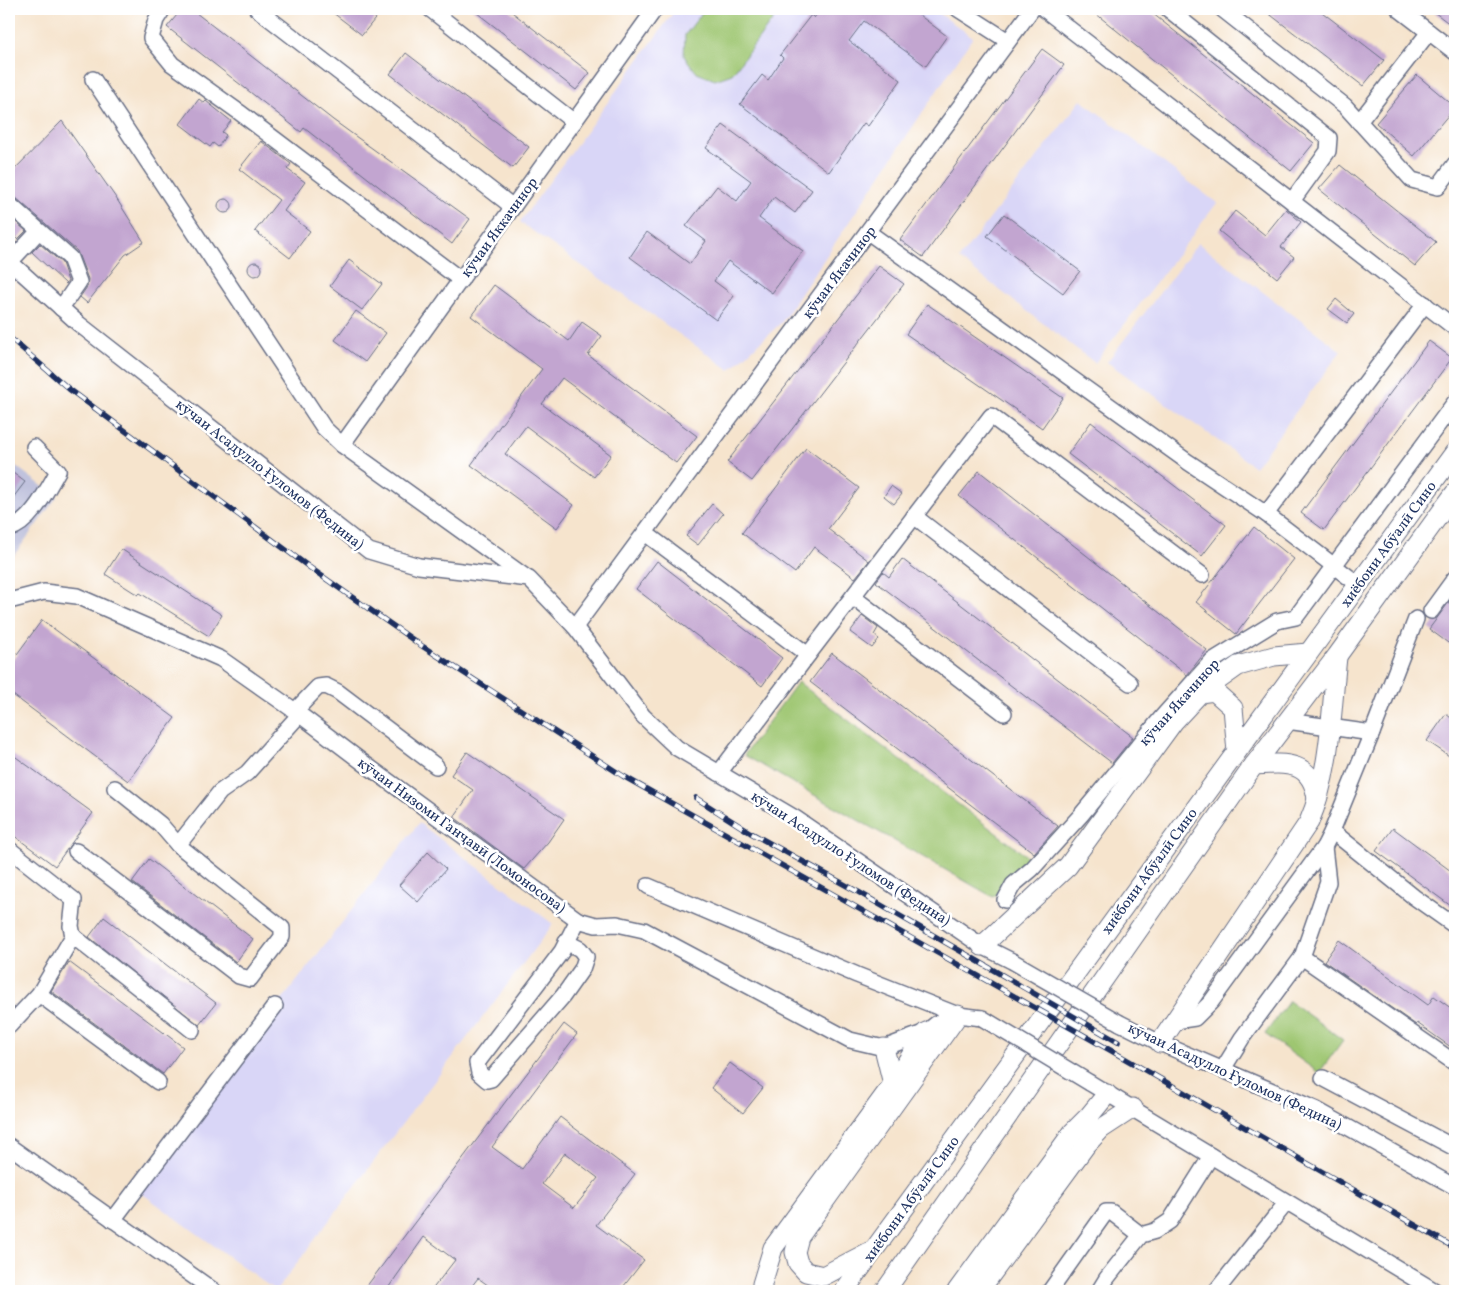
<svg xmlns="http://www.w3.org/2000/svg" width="1464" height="1300" font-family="Vollkorn,serif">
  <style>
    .built { fill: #d9d6f7 }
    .industrial { fill: #c0c2dd }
    .green { fill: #9ec671; stroke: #5c7a68 }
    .building { fill: #c2a5d0; fill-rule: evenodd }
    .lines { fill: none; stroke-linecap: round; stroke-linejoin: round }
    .minor-casing { stroke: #686e85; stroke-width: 18 }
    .major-casing { stroke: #686e85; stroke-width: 21 }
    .minor { stroke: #fff; stroke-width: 15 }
    .major { stroke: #fff; stroke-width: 19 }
    .rail-casing { stroke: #1b2f5e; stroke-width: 5.5 }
    .rail { stroke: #fff; stroke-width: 4; stroke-dasharray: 11; stroke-linecap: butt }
    .minor-bridge-casing { stroke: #686e85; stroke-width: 18; stroke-linecap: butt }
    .minor-bridge { stroke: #fff; stroke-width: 15 }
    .labels { text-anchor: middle; stroke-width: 5; stroke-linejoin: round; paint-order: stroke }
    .street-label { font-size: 15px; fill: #1b2f5e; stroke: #fff }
  </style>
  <rect width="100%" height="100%" fill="#fff"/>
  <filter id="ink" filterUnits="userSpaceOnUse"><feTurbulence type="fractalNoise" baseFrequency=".02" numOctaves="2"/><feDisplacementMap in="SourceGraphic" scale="10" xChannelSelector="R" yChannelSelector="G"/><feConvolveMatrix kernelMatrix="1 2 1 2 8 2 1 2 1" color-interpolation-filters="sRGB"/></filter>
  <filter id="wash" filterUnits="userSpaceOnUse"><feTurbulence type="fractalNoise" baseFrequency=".0096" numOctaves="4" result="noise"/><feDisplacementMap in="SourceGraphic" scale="20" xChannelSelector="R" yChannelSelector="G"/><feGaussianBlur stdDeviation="1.12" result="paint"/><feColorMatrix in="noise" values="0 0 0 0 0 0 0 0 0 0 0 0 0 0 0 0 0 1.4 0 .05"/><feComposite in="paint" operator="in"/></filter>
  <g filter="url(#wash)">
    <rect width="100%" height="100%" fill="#f6e4cd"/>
    <g class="built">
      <path d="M676,9H933L973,37L782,322L730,370L520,222Z"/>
      <path d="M1081,100L1217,203L1095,363L959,259Z"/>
      <path d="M1198,243L1341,351L1255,467L1107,362Z"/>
      <path d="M419,823L553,924L276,1291L136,1189Z"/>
    </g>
    <path class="industrial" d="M9,461L57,497L9,562Z"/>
    <g class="green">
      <path d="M705,9H781L732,74L715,80L697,73L684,56L685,35Z"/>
      <path d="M798,682L1033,861L993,897L744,755Z"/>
      <path d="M1289,1001L1343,1040L1319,1073L1265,1034Z"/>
    </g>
    <g id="blocks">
      <g class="building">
        <path d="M182,9H191L333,120L470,219L452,244L304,128L301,132L167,27Z"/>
        <path d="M328,9H383L362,35Z"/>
        <path d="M472,9H508L590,73L576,90Z"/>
        <path d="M821,9H911L947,36L926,66L864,21L849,41L901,80L868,126L864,123L829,172L740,104L762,75L768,80L783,58L780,55L811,15L814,18Z"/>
        <path d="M1090,9H1147L1314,143L1291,171Z"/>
        <path d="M1263,9H1318L1384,60L1363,86Z"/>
        <path d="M1430,9H1455V28Z"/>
        <path d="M1042,49L1064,65L923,257L900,240Z"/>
        <path d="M406,53L529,147L513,168L390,74Z"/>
        <path d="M1417,75L1455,107L1414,156L1376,123Z"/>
        <path d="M199,99L204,103L206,101L231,121L222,132L226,135L218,147L213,143L210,147L180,124Z"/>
        <path d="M62,121L116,198L144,242L125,255L87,303L80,297L87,287L88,279L77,251L15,197L9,195V175Z"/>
        <path d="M723,125L812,190L795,213L774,197L759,218L803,251L772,293L728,261L714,281L734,296L716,320L630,257L647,232L690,264L706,241L686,226L717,186L737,201L751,181L706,148Z"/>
        <path d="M261,141L291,164L287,169L305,182L284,211L310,231L290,258L255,231L279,200L239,169Z"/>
        <path d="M1340,165L1436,242L1415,266L1319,189Z"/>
        <circle cx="225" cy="206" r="7"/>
        <path d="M1286,209L1301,222L1281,247L1294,257L1277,278L1219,231L1235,211L1265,235Z"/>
        <path d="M1004,214L1080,271L1063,293L987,236Z"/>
        <path d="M9,216L26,231L18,239L9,230Z"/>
        <path d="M40,244L62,263L68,281L66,284L32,252Z"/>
        <path d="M349,260L382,284L362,310L330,286Z"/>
        <circle cx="255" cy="269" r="7"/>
        <path d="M879,266L904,284L752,481L727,462Z"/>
        <path d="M494,285L569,341L582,322L602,336L588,355L697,436L676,463L562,378L542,404L611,455L594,477L526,426L505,454L574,505L557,528L471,465L542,369L471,316Z"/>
        <path d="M1336,299L1354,314L1347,323L1328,309Z"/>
        <path d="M927,304L1063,398L1042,428L906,334Z"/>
        <path d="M356,311L386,333L365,362L335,340Z"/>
        <path d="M1429,341L1452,358L1324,530L1301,513Z"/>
        <path d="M1091,422L1226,525L1202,556L1068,454Z"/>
        <path d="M806,448L859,488L828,529L869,561L855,578L814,547L795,573L742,533Z"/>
        <path d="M9,470L25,482L9,503Z"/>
        <path d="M979,471L1207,650L1187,675L959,496Z"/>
        <path d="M891,486L902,494L894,504L884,496Z"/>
        <path d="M712,504L723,514L698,545L686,536Z"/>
        <path d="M1254,527L1294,559L1236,634L1196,602Z"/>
        <path d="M121,549L222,615L209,636L140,593L138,595L105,574Z"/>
        <path d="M902,559L1133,737L1112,763L876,582L883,572L889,577Z"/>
        <path d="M657,561L782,658L762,686L636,589Z"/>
        <path d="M1455,594V648L1429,629Z"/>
        <path d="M862,616L878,628L874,635L879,639L872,648L850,632Z"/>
        <path d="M42,620L175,718L128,781L9,692V665Z"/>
        <path d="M832,653L1058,826L1034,853L810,682Z"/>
        <path d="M1446,714L1455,721V760L1427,741Z"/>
        <path d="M9,752L93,813L55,866L9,832Z"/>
        <path d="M467,752L564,819L548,842L524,869L454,817L473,790L451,775Z"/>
        <path d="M1393,828L1455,874V909L1376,851Z"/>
        <path d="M428,852L446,869L418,902L399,885Z"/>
        <path d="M149,859L253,939L236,962L132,882Z"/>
        <path d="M104,917L216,1003L199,1025L89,937Z"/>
        <path d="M1339,940L1428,1005L1434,996L1455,1011V1050L1417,1023L1416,1025L1324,961Z"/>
        <path d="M69,962L183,1047L163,1074L51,991Z"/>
        <path d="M564,1024L577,1034L492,1147L522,1169L560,1117L635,1174L596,1225L644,1260L620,1291H496L478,1278L468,1291H431L455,1260L424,1237L386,1291H363ZM565,1153L598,1178L574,1208L542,1184Z"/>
        <path d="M730,1063L763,1088L743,1113L711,1088Z"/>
      </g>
    </g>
  </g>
  <g filter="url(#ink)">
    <use href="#blocks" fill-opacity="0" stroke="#686e85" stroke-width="1"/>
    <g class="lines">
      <defs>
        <g id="minor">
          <path d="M163,9L156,20L151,38L172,64L239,112L461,280"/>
          <path d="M257,9L513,207"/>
          <path d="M430,9L574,122"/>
          <path d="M958,9L1008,41"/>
          <path d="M1044,9L1455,328"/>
          <path d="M1168,9L1329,138L1328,151L1292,201"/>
          <path d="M1222,9L1345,106L1412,180L1438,187L1455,164"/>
          <path d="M1399,9L1455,52"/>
          <path d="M93,79L324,428L342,445L527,578"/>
          <path d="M1359,122L1429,32"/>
          <path d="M9,204L70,258L79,282L61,308"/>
          <path d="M868,232L1188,462L1266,514L1359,585"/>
          <path d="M9,261L79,324L369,551L419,566L529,579L575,627L643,716L677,748L795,818L982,946L1012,961"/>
          <path d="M10,262L39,231"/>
          <path d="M342,445L655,9"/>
          <path d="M1266,514L1425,304"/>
          <path d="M914,516L1130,683"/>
          <path d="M9,529C31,523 47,490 58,471L34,447"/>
          <path d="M645,533L808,655L991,416L1202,575"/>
          <path d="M853,597L1004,713"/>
          <path d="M9,601L44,592L77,596L221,659L295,711L365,764L578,920L596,925L617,924L644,930L850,1040L884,1048L926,1032L936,1024L958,1015"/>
          <path d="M1431,611L1455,578"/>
          <path d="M575,627L1032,9"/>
          <path d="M295,711L318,687L326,686L338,692L436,766"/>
          <path d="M1287,721L1372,733"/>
          <path d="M719,773L808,655"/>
          <path d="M1332,831L1414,897L1455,926"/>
          <path d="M178,845L220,792L247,773L300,714"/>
          <path d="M9,849L74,900L71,926L73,936L39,994L9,1026"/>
          <path d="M76,851L239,976L250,979L282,937V928L178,845L160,824L115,788"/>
          <path d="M648,886L857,975L958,1015L982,1018"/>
          <path d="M1005,900L1013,885L1032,869L1081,815L1162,717L1212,661L1277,621L1296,617L1455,402"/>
          <path d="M73,936L192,1030"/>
          <path d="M566,942L580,949L586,957L582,969L563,996L491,1079L487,1080L479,1073L477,1063L562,951L578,920"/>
          <path d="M1302,957L1455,1063"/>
          <path d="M39,994L158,1082"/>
          <path d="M1175,1021L1195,1018L1211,1002L1324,847L1332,831L1372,733L1416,619"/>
          <path d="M1120,1023L1160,1043L1317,1110L1455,1187"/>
          <path d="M1223,1069L1242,1038L1302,957L1328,882L1324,847"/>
          <path d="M1323,1078L1455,1148"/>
          <path d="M1090,1083L1435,1291"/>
          <path d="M9,1146L214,1291"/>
          <path d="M113,1220L275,1006"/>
          <path d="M1050,1291L1106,1212H1111L1141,1235"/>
          <path d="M1099,1291L1107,1278L1141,1235L1155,1231L1170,1221L1211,1156"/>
          <path d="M1216,1291L1287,1202"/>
        </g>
        <g id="major">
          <path d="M1200,693L1214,691L1233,708L1237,751"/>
          <path d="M1254,765C1285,763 1312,760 1317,799"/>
          <path d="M982,946L1068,866L1174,721L1200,693L1238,666L1274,656L1308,653"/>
          <path d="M1160,1043L1309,822C1331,771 1331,712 1337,657"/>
          <path d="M884,1048L893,1084"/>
          <path d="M869,1252L823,1276L806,1272L798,1263L795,1252L799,1237L958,1015"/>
          <path d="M762,1291V1284L773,1248L893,1084L926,1032"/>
          <path d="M844,1291L1455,452"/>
          <path d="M885,1291L1254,765L1337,656L1455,493"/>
          <path d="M957,1291L1073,1132L1089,1116L1107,1094"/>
          <path d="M979,1291L1086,1145L1101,1129L1133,1108"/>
        </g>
      </defs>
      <use href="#minor" class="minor-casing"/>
      <use href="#major" class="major-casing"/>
      <use href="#minor" class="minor"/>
      <use href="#major" class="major"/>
      <defs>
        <g id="rail">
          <path d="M9,337L69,389L309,567L419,644L623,776L1110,1050L1455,1248"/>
          <path d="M696,798L751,833L860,893L1118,1042"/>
        </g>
      </defs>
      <use href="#rail" class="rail-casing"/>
      <use href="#rail" class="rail"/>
      <defs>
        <g id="minor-bridge">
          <path d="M1012,961L1120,1023"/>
          <path d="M982,1018L1090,1083"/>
        </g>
      </defs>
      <use href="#minor-bridge" class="minor-bridge-casing"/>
      <use href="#minor-bridge" class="minor-bridge"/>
    </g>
  </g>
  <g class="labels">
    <g class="street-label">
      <text transform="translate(499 227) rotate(-54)" y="5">кӯчаи Яккачинор</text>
      <text transform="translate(839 272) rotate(-53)" y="5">кӯчаи Якачинор</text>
      <text transform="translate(270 474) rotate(38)" y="5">кӯчаи Асадулло Ғуломов (Федина)</text>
      <text transform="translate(1388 544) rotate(-54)" y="5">хиёбони Абӯалӣ Сино</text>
      <text transform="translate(1179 702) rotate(-48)" y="5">кӯчаи Якачинор</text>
      <text transform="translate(462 835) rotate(36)" y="5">кӯчаи Низоми Ганҷавӣ (Ломоносова)</text>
      <text transform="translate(851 858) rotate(33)" y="5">кӯчаи Асадулло Ғуломов (Федина)</text>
      <text transform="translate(1149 871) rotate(-54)" y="5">хиёбони Абӯалӣ Сино</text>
      <text transform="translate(1235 1076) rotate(25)" y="5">кӯчаи Асадулло Ғуломов (Федина)</text>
      <text transform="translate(911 1199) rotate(-54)" y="5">хиёбони Абӯалӣ Сино</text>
    </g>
  </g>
  <rect width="1464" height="1300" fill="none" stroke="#fff" stroke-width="30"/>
</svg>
